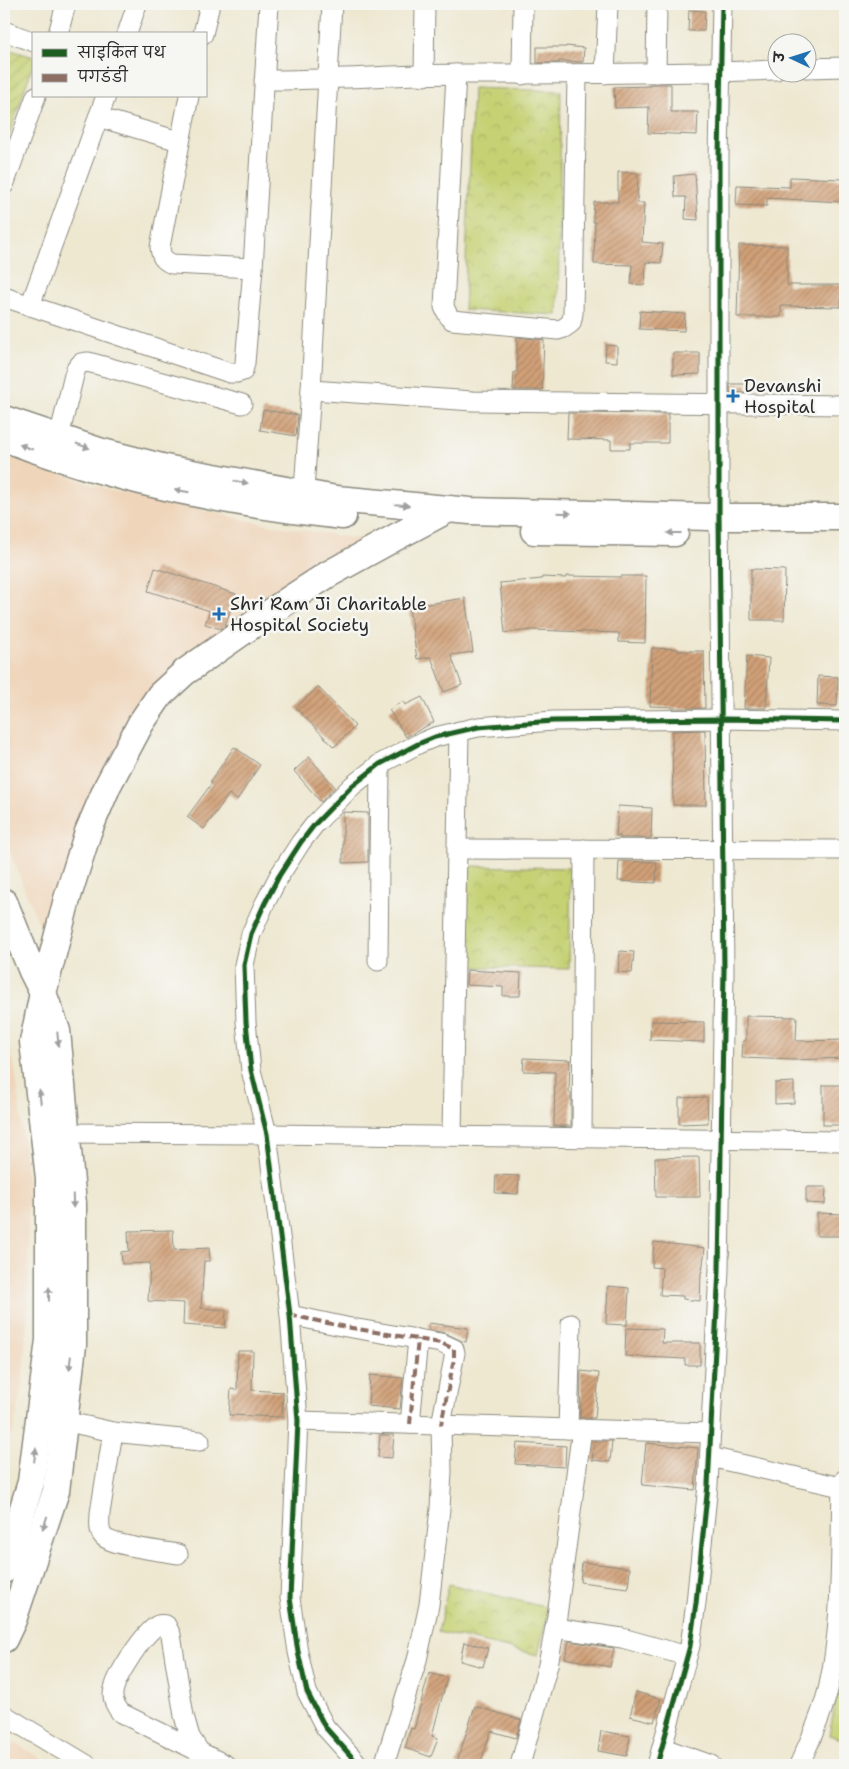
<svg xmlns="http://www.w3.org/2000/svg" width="849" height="1769" font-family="'Shantell Sans','Playpen Sans Deva',sans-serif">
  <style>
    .built { fill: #efd6bb }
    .park { fill: url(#park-crowns); stroke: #787e4f }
    .garden { fill: url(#garden-furrows); stroke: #787e4f }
    .building { fill: url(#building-hatch) }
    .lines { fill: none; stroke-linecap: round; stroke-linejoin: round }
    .street-casing { stroke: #8c8a7e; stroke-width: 21 }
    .secondary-casing { stroke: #8c8a7e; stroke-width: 29 }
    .street { stroke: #fff; stroke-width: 19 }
    .secondary { stroke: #fff; stroke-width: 26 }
    .quiet { stroke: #8d6e63; stroke-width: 4; stroke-dasharray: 8 4; stroke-linecap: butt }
    .cycleway-casing { stroke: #f6f6f2; stroke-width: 8 }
    .cycleway { stroke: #1b5e20; stroke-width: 5 }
    .oneway { fill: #a0a0a0 }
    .poi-dot { fill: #1f6fb2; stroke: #f6f6f2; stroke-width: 2 }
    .labels { text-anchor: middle; stroke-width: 5; stroke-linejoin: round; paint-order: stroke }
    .poi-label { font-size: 18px; fill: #2b2b2b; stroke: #f6f6f2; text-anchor: start }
  </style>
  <defs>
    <pattern id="park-crowns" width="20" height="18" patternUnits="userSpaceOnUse" patternTransform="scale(1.25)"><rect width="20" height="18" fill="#c5d173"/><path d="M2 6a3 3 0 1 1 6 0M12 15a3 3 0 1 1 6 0" fill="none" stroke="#a9b464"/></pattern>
    <pattern id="garden-furrows" width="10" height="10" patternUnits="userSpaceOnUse" patternTransform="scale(1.25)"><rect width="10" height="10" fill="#c5d173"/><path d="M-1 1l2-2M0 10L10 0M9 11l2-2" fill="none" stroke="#a9b464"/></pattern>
    <pattern id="building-hatch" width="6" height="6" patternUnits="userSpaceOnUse" patternTransform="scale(1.25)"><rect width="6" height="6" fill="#d1a178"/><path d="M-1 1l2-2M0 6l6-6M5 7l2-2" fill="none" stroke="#aa8363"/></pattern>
  </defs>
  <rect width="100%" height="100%" fill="#f6f6f2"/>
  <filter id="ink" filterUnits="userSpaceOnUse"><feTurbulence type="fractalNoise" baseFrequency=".02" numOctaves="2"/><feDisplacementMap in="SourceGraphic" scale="10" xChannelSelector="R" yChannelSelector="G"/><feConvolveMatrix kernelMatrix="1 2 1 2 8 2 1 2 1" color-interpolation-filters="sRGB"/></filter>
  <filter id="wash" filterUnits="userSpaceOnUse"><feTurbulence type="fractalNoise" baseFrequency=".0096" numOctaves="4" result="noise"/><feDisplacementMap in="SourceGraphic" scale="20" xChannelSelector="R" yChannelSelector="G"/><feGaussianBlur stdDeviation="1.12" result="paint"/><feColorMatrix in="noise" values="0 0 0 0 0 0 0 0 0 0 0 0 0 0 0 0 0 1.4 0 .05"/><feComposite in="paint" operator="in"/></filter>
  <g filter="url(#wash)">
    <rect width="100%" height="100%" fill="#eee8d1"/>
    <g class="built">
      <path d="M4,455L107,489L270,525L372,541L156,684L44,938L4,837Z"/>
      <path d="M4,1024L16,1074L28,1186L29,1301L22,1388L12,1436L4,1434Z"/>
      <path d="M15,1743L52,1765H4V1759Z"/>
    </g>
    <g class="park">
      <path d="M473,88L561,91L558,315L464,310Z"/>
      <path d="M468,866L571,868L569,969L466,967Z"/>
      <path d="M449,1584L549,1608L538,1655L438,1632Z"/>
      <path d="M845,1654V1740L829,1735Z"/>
    </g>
    <path class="garden" d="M4,48L34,57V62L4,151Z"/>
    <g id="blocks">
      <g class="building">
        <path d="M689,10L705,11L704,31H688Z"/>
        <path d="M566,46L584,48L583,62L559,61V63H537V47H566Z"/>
        <path d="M650,84H671V112H698L697,135L648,133L649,107L615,108L614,87L650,86Z"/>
        <path d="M618,172L638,173L637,203H644L642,242L663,244L661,263L646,262L645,285L631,284L632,265L594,264L595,222H593L594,202H618Z"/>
        <path d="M695,174L698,220L685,219L686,197H675L674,176Z"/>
        <path d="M790,177L843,179L842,202L767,198V206L736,205L737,185L790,187Z"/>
        <path d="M739,245L787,246V285H842L841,307L781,306V317H737Z"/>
        <path d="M640,311L685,314L684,331L639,329Z"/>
        <path d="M517,337L544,340L542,390H513L514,372H517Z"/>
        <path d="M606,345L617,346V362L605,361Z"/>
        <path d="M673,353H700V374L673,375Z"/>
        <rect x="730" y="384" width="17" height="9"/>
        <path d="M263,410L298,415L296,436L260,430Z"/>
        <path d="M568,413L668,414V443H630V449H611V440L567,439Z"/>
        <path d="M155,568L236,594L225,626L221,629L205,624L210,611L148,591Z"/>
        <path d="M751,569L785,570L784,620H751Z"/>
        <path d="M567,576L620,577V576H646L645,643L619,642V633L532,630L505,633L500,583L542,579V577L567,578Z"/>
        <path d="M465,598L473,652L451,655L462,685L444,692L431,657L417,659L409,607Z"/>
        <path d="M652,648L678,649V651H704L705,708H672V707L650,706Z"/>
        <path d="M747,656L769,658L766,708H744Z"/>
        <path d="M818,676L838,677L837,706L817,705Z"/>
        <path d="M318,687L355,726L334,747L296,708Z"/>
        <path d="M422,697L434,722L406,737L389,710L403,701L405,705Z"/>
        <path d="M705,730L706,805H673L672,731Z"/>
        <path d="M234,747L260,765L237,800L229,794L204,829L187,817L212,783L210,782Z"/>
        <path d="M309,757L335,787L321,802L294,771Z"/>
        <path d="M618,806L652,808L651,838H620V836H616Z"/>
        <path d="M343,812L368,813V862L343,863Z"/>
        <path d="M619,861L657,862L656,883L618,881Z"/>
        <path d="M620,951L634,952L632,973L618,972Z"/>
        <path d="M467,970L521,973L520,996H503V987L466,985Z"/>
        <path d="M746,1016L797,1017L796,1041L845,1040V1058L794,1060L742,1058L743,1041H746Z"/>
        <path d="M651,1021L704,1022V1042L650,1040Z"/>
        <path d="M524,1058L570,1060L569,1093H571V1126H554L555,1072L523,1071Z"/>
        <path d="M794,1082V1103L775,1104V1083Z"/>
        <rect x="823" y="1085" width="22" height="40"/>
        <path d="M707,1097L708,1123L679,1124V1098Z"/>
        <path d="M699,1157L700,1197H656L655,1158Z"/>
        <path d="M496,1175L519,1176L518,1194L495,1193Z"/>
        <path d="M806,1187H826L825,1204L806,1203Z"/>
        <path d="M817,1213L845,1214V1236H817Z"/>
        <path d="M173,1230L174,1250L209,1248L210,1261H204L201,1308L226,1310L225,1328L183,1325L184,1303L148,1301L150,1263L122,1264L121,1252L129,1251L128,1231Z"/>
        <path d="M654,1242L705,1248L702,1272H701L700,1301L683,1299V1296L660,1295L662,1268L652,1267Z"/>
        <path d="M608,1286L629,1288L627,1325L606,1324Z"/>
        <path d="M429,1323L468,1328L466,1342L462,1341L445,1333L429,1330Z"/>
        <path d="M626,1328L663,1329L662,1343H700V1365H685V1359L625,1356Z"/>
        <path d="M238,1351H253L252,1390L283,1392L282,1417L229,1415L231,1389L237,1390Z"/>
        <path d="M581,1371L599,1373L595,1418H580Z"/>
        <path d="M370,1375L403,1378L400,1409L368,1406Z"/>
        <path d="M380,1435H394L392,1458L378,1457Z"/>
        <path d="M594,1441H612L610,1462L592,1460Z"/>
        <path d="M517,1443L566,1446L565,1467L515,1464Z"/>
        <path d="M646,1443L698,1448L695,1490L642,1485Z"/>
        <path d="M582,1562L630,1568L628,1588L580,1582Z"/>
        <path d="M569,1641L614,1648L610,1667L565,1658Z"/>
        <path d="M464,1642L488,1648L483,1667L460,1661Z"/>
        <path d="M429,1673L447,1678L432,1736L438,1738L431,1757L405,1748L411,1728L414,1729Z"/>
        <path d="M636,1692L661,1699L654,1722L630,1716Z"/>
        <path d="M475,1706L521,1720L516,1738L491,1731L480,1765H456Z"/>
        <path d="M601,1731L630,1736L627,1756L598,1751Z"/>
      </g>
    </g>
  </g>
  <g filter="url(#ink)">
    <use href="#blocks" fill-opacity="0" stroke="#8c8a7e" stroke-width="1"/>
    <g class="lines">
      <defs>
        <g id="street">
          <path d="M4,31L34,42"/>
          <path d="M58,34L66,4"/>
          <path d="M127,34L137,4"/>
          <path d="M203,34L210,4"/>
          <path d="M806,68L845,67"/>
          <path d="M656,73L657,4"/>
          <path d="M456,74L444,307L448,315L452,320L558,330L564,328L571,323L573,314L577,75"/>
          <path d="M605,74L608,4"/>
          <path d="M522,75L523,4"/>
          <path d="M424,76L425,4"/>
          <path d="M264,80C328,80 393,75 457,74C564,74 670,74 776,70"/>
          <path d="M189,96L160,247C161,257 163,260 172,264L253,268"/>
          <path d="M98,117L179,141"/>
          <path d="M4,185L36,96"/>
          <path d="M4,297L230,373H237L243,371L245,363L253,268L269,4"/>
          <path d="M30,306L106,96"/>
          <path d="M311,390L473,401L845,405"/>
          <path d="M59,437L74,375L76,369L81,363L88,362L242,404"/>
          <path d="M303,504L311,390L332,4"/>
          <path d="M457,849L845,850"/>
          <path d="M378,961L380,764"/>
          <path d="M54,1133L267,1134L845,1141"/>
          <path d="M452,1136L459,731"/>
          <path d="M582,1137L584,849"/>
          <path d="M290,1315L346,1327L441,1343L454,1349L455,1353L441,1425L442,1472L440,1509L429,1605L417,1660L384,1765"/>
          <path d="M64,1421L113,1432L200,1441"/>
          <path d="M298,1421L711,1433"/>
          <path d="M410,1424L418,1339"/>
          <path d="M568,1429L571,1324"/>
          <path d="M113,1432L100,1513C100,1520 98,1530 103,1536C111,1546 163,1551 178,1554"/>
          <path d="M710,1457L845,1488"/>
          <path d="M555,1628L622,1638L687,1656"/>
          <path d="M4,1715L87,1765"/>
          <path d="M663,1748L711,1765"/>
          <path d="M201,1754L190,1737L184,1716L171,1635L166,1625C161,1624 158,1624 155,1627C142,1637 112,1680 113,1696C113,1702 117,1708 121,1713L226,1765"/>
          <path d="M359,1765L325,1727L307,1692L298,1652L290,1598L298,1421L290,1315L267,1134L251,1070L246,1022L244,965L251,934L264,905L279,876L301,842L315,824L352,786L380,764L418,744L435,737L478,727L553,721L721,719L845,721"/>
          <path d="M520,1765L548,1665L557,1616L582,1429"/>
          <path d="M657,1765L690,1646L696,1603L708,1485L719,1270L724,970L719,516V157L722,4"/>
          <path d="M799,1765C810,1741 821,1717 828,1690C843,1624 840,1555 842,1488L845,1479"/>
        </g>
        <g id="secondary">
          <path d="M4,419L99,451L170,469L336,499L470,511L710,517H845"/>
          <path d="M4,438C112,480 227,504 343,516"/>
          <path d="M534,531L675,533"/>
          <path d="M4,902L32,971L43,993L57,1031L73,1204V1345L56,1491L13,1620L4,1639"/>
          <path d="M4,1570L31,1482L49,1340V1178L33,1042L43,993L67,899L88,832L108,785L141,723L160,695L185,672L287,601L327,575L396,537L449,509"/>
        </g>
      </defs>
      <use href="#street" class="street-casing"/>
      <use href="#secondary" class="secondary-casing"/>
      <use href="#street" class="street"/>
      <use href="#secondary" class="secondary"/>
      <g class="quiet">
        <path d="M290,1315L346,1327L441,1343L454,1349V1359L441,1425"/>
        <path d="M410,1424L418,1339"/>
      </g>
      <defs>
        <g id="cycleway">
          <path d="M359,1765L325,1727L307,1692L298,1652L290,1598L298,1421L290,1315L267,1134L251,1070L246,1022L244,965L251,934L264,905L279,876L301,842L315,824L352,786L380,764L418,744L435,737L478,727L553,721L721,719L845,721"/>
          <path d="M657,1765L690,1646L696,1603L708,1485L719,1270L724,970L719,516V157L722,4"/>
        </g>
      </defs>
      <use href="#cycleway" class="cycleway-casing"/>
      <use href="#cycleway" class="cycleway"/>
    </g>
    <defs><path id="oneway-solid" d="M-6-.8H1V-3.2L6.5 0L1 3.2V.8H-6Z" transform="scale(1.25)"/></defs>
    <g class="oneway">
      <use href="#oneway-solid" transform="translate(83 446) rotate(19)"/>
      <use href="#oneway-solid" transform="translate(26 447) rotate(-159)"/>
      <use href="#oneway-solid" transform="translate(241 482) rotate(10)"/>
      <use href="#oneway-solid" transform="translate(182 491) rotate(-170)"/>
      <use href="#oneway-solid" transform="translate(402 505) rotate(5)"/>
      <use href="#oneway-solid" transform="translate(564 513) rotate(1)"/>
      <use href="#oneway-solid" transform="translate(674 533) rotate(-180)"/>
      <use href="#oneway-solid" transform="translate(58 1039) rotate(84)"/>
      <use href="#oneway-solid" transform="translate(40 1097) rotate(-97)"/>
      <use href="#oneway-solid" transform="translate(73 1201) rotate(88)"/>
      <use href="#oneway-solid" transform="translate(49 1294) rotate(-90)"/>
      <use href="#oneway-solid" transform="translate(70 1363) rotate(97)"/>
      <use href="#oneway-solid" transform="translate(35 1455) rotate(-83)"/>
      <use href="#oneway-solid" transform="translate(45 1523) rotate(108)"/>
    </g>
  </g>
  <g class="poi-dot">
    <path d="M730.5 388.5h5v5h5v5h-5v5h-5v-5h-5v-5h5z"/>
    <path d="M216.5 606.5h5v5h5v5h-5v5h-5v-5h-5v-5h5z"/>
  </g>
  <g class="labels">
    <g class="poi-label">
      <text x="744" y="392">Devanshi<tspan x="744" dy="21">Hospital</tspan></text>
      <text x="230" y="610">Shri Ram Ji Charitable<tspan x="230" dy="21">Hospital Society</tspan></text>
    </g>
  </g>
  <rect width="849" height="1769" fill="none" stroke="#f6f6f2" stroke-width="20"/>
  <rect x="32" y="32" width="175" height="65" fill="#f6f6f2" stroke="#a5a5a2"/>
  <rect x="42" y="49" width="25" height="8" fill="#1b5e20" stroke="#a5a5a2"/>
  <text x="78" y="58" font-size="15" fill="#2b2b2b">साइकिल पथ</text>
  <rect x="42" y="74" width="25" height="8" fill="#8d6e63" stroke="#a5a5a2"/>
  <text x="78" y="82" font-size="15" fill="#2b2b2b">पगडंडी</text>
  <g transform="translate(792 58) rotate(274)"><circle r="24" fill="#f6f6f2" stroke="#a5a5a2"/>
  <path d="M0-4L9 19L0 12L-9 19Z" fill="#1f6fb2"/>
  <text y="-8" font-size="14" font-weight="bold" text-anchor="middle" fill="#2b2b2b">उ</text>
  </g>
</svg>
